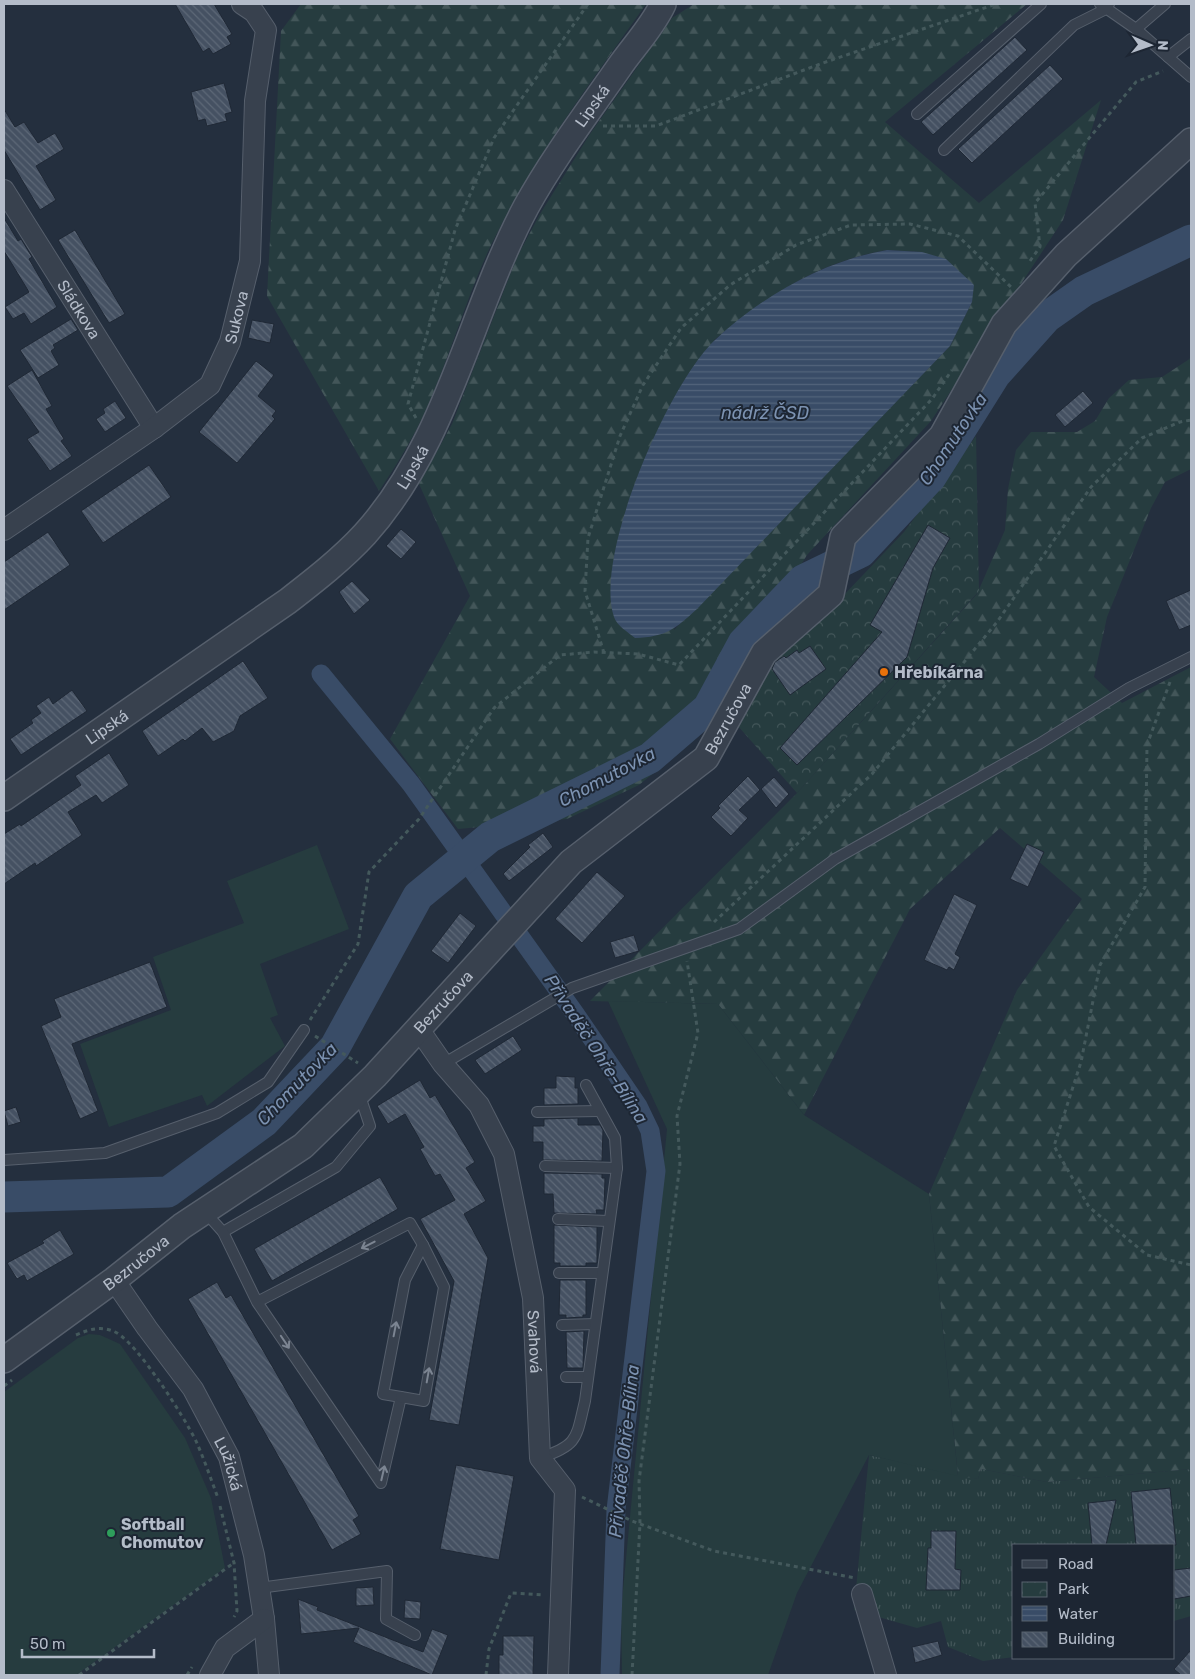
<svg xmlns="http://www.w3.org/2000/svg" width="1195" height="1679" font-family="Rubik,sans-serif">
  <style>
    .grass { fill: url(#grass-tufts) }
    .forest { fill: url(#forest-firs); fill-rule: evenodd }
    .park { fill: url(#park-crowns) }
    .garden { fill: #263c3f }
    .water { fill: url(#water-rules) }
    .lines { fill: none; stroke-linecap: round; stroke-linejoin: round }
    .canal { stroke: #394c67; stroke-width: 19 }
    .river { stroke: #394c67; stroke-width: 31 }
    .building { fill: url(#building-back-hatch); stroke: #1f2835 }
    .service-casing { stroke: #565f6c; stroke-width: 12 }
    .minor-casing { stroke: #565f6c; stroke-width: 22 }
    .tertiary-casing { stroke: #565f6c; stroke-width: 28 }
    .path { stroke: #44595c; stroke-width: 3; stroke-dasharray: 4 4; stroke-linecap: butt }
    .service { stroke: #38414e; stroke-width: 10 }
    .minor { stroke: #38414e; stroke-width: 20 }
    .tertiary { stroke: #38414e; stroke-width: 25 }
    .oneway { stroke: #7c8592 }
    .food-dot { fill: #e8710a; stroke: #1d2633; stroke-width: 2 }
    .leisure-dot { fill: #2e9e5b; stroke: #1d2633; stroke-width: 2 }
    .labels { text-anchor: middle; stroke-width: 4; stroke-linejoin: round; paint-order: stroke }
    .street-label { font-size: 16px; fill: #b4bcc9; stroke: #1d2633 }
    .poi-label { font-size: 16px; font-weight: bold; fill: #b4bcc9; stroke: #1d2633; text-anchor: start }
    .water-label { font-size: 18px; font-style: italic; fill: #7c92b1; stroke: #1d2633 }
  </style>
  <defs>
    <pattern id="grass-tufts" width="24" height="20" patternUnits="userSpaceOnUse" patternTransform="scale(1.25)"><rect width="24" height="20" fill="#263c3f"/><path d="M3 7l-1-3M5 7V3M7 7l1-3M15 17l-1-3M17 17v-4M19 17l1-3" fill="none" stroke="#435659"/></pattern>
    <pattern id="forest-firs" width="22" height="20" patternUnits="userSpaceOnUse" patternTransform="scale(1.25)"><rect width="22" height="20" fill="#263c3f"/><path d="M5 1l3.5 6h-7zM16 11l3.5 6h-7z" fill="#435659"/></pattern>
    <pattern id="park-crowns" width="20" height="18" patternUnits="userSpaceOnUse" patternTransform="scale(1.25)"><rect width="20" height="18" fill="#263c3f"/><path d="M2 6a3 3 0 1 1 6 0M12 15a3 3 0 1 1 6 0" fill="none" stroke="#435659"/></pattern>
    <pattern id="water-rules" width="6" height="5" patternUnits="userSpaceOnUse" patternTransform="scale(1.25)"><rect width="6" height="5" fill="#394c67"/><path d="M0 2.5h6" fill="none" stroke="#53647b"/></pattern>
    <pattern id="building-back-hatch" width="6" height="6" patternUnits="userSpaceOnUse" patternTransform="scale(1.25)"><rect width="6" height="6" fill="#455162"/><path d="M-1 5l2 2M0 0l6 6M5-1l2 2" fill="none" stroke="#5d6877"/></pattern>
  </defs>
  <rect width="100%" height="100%" fill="#242f3e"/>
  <path class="grass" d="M869,1455L978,1479L981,1469L1047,1482L1191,1469V1616L1174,1621V1545H1014V1657L983,1661L948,1647L941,1621L917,1628L854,1610Z"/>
  <g class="forest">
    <path d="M301,4H646C592,81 534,157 492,243C466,297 450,357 425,412C412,440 396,466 379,491L267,296L281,31Z"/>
    <path d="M694,4H1027L885,122L979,203L1101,100L1063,220L931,421L807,555L694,740L639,785L567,819L458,829L390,739L470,596L419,484L452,424L517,257L540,214L590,134L672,18ZM887,250L922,252L972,302L950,346L674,630L714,340C769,296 816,262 887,250Z"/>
    <path d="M1191,358V469L1165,482L1151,508L1107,617L1094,677L1122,703L1191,667V1469L1047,1482L981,1469L978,1479L958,1476L929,1194L1017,990L1082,899L1000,828L910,909L804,1115L718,1004L590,1001L797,793L977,594L1005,530L1008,489L1016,450L1031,432H1077L1095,421L1109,398L1129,380L1162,377Z"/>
  </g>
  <path class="park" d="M976,436L979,591L797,793L737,725L769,658L841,598L904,532Z"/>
  <g class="garden">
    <path d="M317,845L349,929L260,964L278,1015L270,1018L285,1046L207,1106L202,1095L109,1127L80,1044L171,1010L153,957L244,923L227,881Z"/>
    <path d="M608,1001L718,1004L804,1115L929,1194L958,1476L869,1455L797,1593L768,1675H622L621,1611L667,1129Z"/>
    <path d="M89,1334L100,1335L120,1344L185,1438L211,1498L225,1568L76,1675H4V1392L78,1338Z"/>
  </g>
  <path class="water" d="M887,250L922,252L946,259L974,285L972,302L950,346L697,609C675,629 666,637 635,638C628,632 617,626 614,617C593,556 669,383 715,340C762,296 823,261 887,250Z"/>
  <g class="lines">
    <path class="canal" d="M321,674L411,784L576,1015L638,1106L650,1131L656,1171L616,1510L610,1675"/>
    <path class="river" d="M4,1197L168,1192L264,1122L335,1047L418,896L490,837L650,758L708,708L743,643L803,580L861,552L931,477L995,375L1047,317L1084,291L1191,240"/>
  </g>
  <g class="building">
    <path d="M175,4H214L232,34L227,37L231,44L213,54L209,48L203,52Z"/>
    <path d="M1015,37L1027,50L933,135L921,122Z"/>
    <path d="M1050,65L1063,79L972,163L958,149Z"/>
    <path d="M224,83L232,112L225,114L227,121L207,126L205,119L198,121L191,92Z"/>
    <path d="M4,109L15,127L24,122L38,143L55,133L64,149L36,166L56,200L40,210L4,150Z"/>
    <path d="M4,218L18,241L21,239L32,257L29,259L57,307L31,324L24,313L13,319L5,307L29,292L4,251Z"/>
    <path d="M75,230L125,314L109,323L58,240Z"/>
    <path d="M71,319L78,330L53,345L55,348L51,351L59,365L38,378L20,350Z"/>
    <path d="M252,320L274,324L270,343L248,338Z"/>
    <path d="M256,361L274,375L258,396L276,411L272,416L275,419L237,463L199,432Z"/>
    <path d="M32,370L52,406L46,409L64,439L61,441L72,456L50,471L27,439L39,432L7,386Z"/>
    <path d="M1083,391L1093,403L1065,427L1055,415Z"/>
    <path d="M115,401L126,418L105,432L96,419L105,413L103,409Z"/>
    <path d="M149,465L171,497L103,543L81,511Z"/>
    <path d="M928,525L950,538L933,568L907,657L797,765L780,748L882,632L870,625Z"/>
    <path d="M401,529L416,542L401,559L386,546Z"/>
    <path d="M48,532L70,565L4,610V562Z"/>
    <path d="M352,581L370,600L354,614L339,592Z"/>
    <path d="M1191,590V625L1179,630L1166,601Z"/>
    <path d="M810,646L826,669L790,695L772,669L775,662L784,656L786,658L797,650L799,653Z"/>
    <path d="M243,661L268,698L240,716L234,731L213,742L202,728L185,741L183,739L158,756L142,731Z"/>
    <path d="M72,690L87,711L21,755L10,739L33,723L31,720L41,713L36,706L49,697L53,704Z"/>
    <path d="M109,753L129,785L102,803L96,795L68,812L82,835L36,866L35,863L4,884V834L20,824L21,826L81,785L75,776Z"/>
    <path d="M748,776L760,790L739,810L748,818L731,836L711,817L720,808L718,806Z"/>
    <path d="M774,777L789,794L776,808L761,789Z"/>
    <path d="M543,833L553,847L509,881L503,874L530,847L528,845Z"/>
    <path d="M1027,844L1044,852L1028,887L1010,879Z"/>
    <path d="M597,872L625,896L582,943L555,919Z"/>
    <path d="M954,894L977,905L955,954L960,957L954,970L949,967L947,970L924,960Z"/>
    <path d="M460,913L476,926L448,963L431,951Z"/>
    <path d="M634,935L639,951L615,958L610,942Z"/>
    <path d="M150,962L167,1007L72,1044L98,1111L80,1119L41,1026L61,1017L54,999Z"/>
    <path d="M513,1036L522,1050L485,1074L475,1060Z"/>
    <path d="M556,1076L575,1077V1088H578V1104L544,1105V1088H556Z"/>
    <path d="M420,1080L430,1098L435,1095L475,1162L466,1168L486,1201L464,1214L488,1258L459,1425L429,1420L454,1281L420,1219L455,1200L440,1174L435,1176L420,1149L424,1147L405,1114L388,1124L377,1106Z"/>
    <path d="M16,1107L21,1122L8,1126L4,1111Z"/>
    <path d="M578,1118V1125H600L603,1130L602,1161L543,1160V1142H533V1126H544V1119Z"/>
    <path d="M544,1173L602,1174V1178H605L604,1210H596L597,1214L554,1213L553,1194H544Z"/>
    <path d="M380,1177L398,1209L272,1281L254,1249Z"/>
    <path d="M554,1225L597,1227V1263H586V1266H560V1263H554Z"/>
    <path d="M60,1230L74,1254L27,1281L24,1275L17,1279L7,1263L44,1243L42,1241Z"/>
    <path d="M560,1280H586V1315H583V1317L566,1318V1315H559Z"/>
    <path d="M217,1282L226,1298L231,1295L359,1516L353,1520L361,1534L332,1550L188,1299Z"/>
    <path d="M584,1331L583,1368H567L566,1332Z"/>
    <path d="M456,1465L514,1476L499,1560L440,1549Z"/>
    <path d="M1170,1488L1176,1545H1136L1131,1492Z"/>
    <path d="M1116,1500L1106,1545H1092L1088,1503Z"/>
    <path d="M931,1531H956L955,1569L961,1570L960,1590H926L928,1548H931Z"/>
    <path d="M1191,1568V1596L1174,1599V1570Z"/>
    <path d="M373,1587L374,1605L356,1606V1588Z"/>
    <path d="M298,1599L318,1607L317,1610L423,1652L432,1629L448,1635L432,1675L353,1642L359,1628L301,1634Z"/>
    <path d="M405,1600L421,1602L420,1619L404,1618Z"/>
    <path d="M503,1636H534L533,1675H499V1655H503Z"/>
    <path d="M938,1641L942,1655L915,1663L912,1647Z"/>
    <path d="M1191,1650V1675H1181L1174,1669Z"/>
  </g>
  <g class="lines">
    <defs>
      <g id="service">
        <path d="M1100,4L1136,29L1191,77"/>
        <path d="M1136,29L1165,4"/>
        <path d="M1168,57L1191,39"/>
        <path d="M917,114L1041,4"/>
        <path d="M944,150L1074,25L1106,9L1109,4"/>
        <path d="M443,1064L572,988L739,929L835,859L1039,744L1129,688L1191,657"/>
        <path d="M537,1112L600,1111"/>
        <path d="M4,1160L105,1153L217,1113L268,1082L304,1030"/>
        <path d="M545,1166L617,1168"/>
        <path d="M205,1212L223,1232L336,1167L370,1126L359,1093"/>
        <path d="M558,1219L608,1221"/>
        <path d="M223,1232L257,1302L381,1483L401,1397L383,1394L405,1280L423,1245L410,1223L257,1302"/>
        <path d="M559,1273H601"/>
        <path d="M562,1325L595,1324"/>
        <path d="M566,1377H588"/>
        <path d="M401,1397L424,1401L444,1287L423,1245"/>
        <path d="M540,1458C579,1445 576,1438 585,1401L617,1168L615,1138L586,1085"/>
        <path d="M259,1588L387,1571L386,1619L415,1635"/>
      </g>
      <g id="minor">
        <path id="s1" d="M4,190L154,428"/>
        <path id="s2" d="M4,530L154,428L210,385L230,342L250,261L255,101L266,30L254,12L242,4"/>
        <path id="s3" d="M418,1028L443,1064L479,1105L504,1154L533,1298L540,1458L565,1490L558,1675"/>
        <path id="s4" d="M114,1280L147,1328L193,1389L229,1457L254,1555L264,1619L269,1675"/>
        <path d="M862,1594L886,1675"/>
        <path d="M210,1675L225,1648L264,1619"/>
      </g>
      <g id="tertiary">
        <path id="s5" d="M4,798L288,601C315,580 342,559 365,534C448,442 469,314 526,207C553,158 588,112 620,66C634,46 653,26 663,4"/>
        <path id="s6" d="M4,1360L114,1280L182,1226L303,1146L375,1076L571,862L706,758L764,653L831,594L843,537L942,436L1004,324L1066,255L1191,141"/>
      </g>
    </defs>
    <use href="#service" class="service-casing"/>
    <use href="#minor" class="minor-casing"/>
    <use href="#tertiary" class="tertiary-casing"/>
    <g class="path">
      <path d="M603,126H656L820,64L996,4"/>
      <path d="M1030,261L1040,247L1035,203L1136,82L1163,71"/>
      <path d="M416,418L408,404L455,230L494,138L588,4"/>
      <path d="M604,653L585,591L588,538L620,436L643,385L681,328L730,285L796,245L851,225L910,224L958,236L1011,287"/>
      <path d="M1170,682L1147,745L1145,887L1100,965L1081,1062L1054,1146L1089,1207L1147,1255L1191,1265"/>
      <path d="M714,922L872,774L997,622L1091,487L1142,438L1180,422L1191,420"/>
      <path d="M310,1020L358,944L369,872L419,819L494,708L560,655L594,652L638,654L679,665L932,399L952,370"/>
      <path d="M315,1036L358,1063"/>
      <path d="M76,1335C90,1329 102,1325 117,1333C139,1346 183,1415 196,1441C204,1459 211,1479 218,1498"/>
      <path d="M4,1386L12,1380"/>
      <path d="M582,1497L632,1521L714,1551L855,1578"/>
      <path d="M220,1506L234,1563L237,1611L234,1617"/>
      <path d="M79,1675L235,1562"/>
      <path d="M187,1675L192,1667"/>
      <path d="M486,1675L489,1649L511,1593L543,1595"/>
      <path d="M632,1675L640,1523L639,1481L680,1164L677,1116L698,1033L687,961"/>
    </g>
    <use href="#service" class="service"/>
    <use href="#minor" class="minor"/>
    <use href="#tertiary" class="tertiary"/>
  </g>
  <defs><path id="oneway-shaft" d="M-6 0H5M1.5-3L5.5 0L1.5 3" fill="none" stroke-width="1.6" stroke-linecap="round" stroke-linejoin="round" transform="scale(1.25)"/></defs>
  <g class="oneway">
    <use href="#oneway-shaft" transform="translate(368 1245) rotate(153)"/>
    <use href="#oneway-shaft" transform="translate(395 1329) rotate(-79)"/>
    <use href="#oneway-shaft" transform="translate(285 1342) rotate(56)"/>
    <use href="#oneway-shaft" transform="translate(428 1375) rotate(-80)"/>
    <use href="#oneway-shaft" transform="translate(383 1473) rotate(-77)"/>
  </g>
  <circle class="food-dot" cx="884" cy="672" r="5"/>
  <circle class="leisure-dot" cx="111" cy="1533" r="5"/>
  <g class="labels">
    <g class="street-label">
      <text dy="6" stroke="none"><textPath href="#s5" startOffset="935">Lipská</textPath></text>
      <text dy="6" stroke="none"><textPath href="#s1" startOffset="141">Sládkova</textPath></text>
      <text dy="6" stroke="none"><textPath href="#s2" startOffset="325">Sukova</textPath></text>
      <text dy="6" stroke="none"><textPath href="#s5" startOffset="530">Lipská</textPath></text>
      <text dy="6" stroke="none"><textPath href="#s6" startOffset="974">Bezručova</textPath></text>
      <text dy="6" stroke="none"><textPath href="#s5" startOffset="125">Lipská</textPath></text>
      <text dy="6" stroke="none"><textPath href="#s6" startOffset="569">Bezručova</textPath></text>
      <text dy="6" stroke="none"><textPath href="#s6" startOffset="164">Bezručova</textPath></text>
      <text dy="6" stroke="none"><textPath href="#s3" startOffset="344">Svahová</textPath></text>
      <text dy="6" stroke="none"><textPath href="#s4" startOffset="218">Lužická</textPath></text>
    </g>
    <g class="poi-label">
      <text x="894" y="678">Hřebíkárna</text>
      <text x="121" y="1530">Softball<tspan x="121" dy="18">Chomutov</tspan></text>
    </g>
    <g class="water-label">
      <text x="765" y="419">nádrž ČSD</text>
      <text transform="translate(953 439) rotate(-56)" y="6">Chomutovka</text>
      <text transform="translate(607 777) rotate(-28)" y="6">Chomutovka</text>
      <text transform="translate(596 1049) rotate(57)" y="6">Přivaděč Ohře-Bílina</text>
      <text transform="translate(297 1084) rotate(-46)" y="6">Chomutovka</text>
      <text transform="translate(624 1451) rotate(-84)" y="6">Přivaděč Ohře-Bílina</text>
    </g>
  </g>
  <rect width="1195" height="1679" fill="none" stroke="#b4bcc9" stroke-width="10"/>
  <rect x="1012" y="1544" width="162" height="115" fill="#1d2633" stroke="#59626f"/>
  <rect x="1022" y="1560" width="25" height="8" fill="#38414e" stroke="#59626f"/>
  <text x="1058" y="1569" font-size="15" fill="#b4bcc9">Road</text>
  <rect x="1022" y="1582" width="25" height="15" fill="url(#park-crowns)" stroke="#59626f"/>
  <text x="1058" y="1594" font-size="15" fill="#b4bcc9">Park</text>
  <rect x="1022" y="1606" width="25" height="15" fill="url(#water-rules)" stroke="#59626f"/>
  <text x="1058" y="1619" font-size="15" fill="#b4bcc9">Water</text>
  <rect x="1022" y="1632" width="25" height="15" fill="url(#building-back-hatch)" stroke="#59626f"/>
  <text x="1058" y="1644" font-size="15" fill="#b4bcc9">Building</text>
  <g transform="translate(1150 45) rotate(92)" stroke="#1d2633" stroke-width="4" paint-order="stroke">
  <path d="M0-4L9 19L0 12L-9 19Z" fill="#b4bcc9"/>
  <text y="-8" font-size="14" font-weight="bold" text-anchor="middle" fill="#b4bcc9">N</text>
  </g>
  <path d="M22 1649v8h132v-8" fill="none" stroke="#b4bcc9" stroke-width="2.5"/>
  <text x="30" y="1649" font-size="15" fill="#b4bcc9" stroke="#1d2633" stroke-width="4" paint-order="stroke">50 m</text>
</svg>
